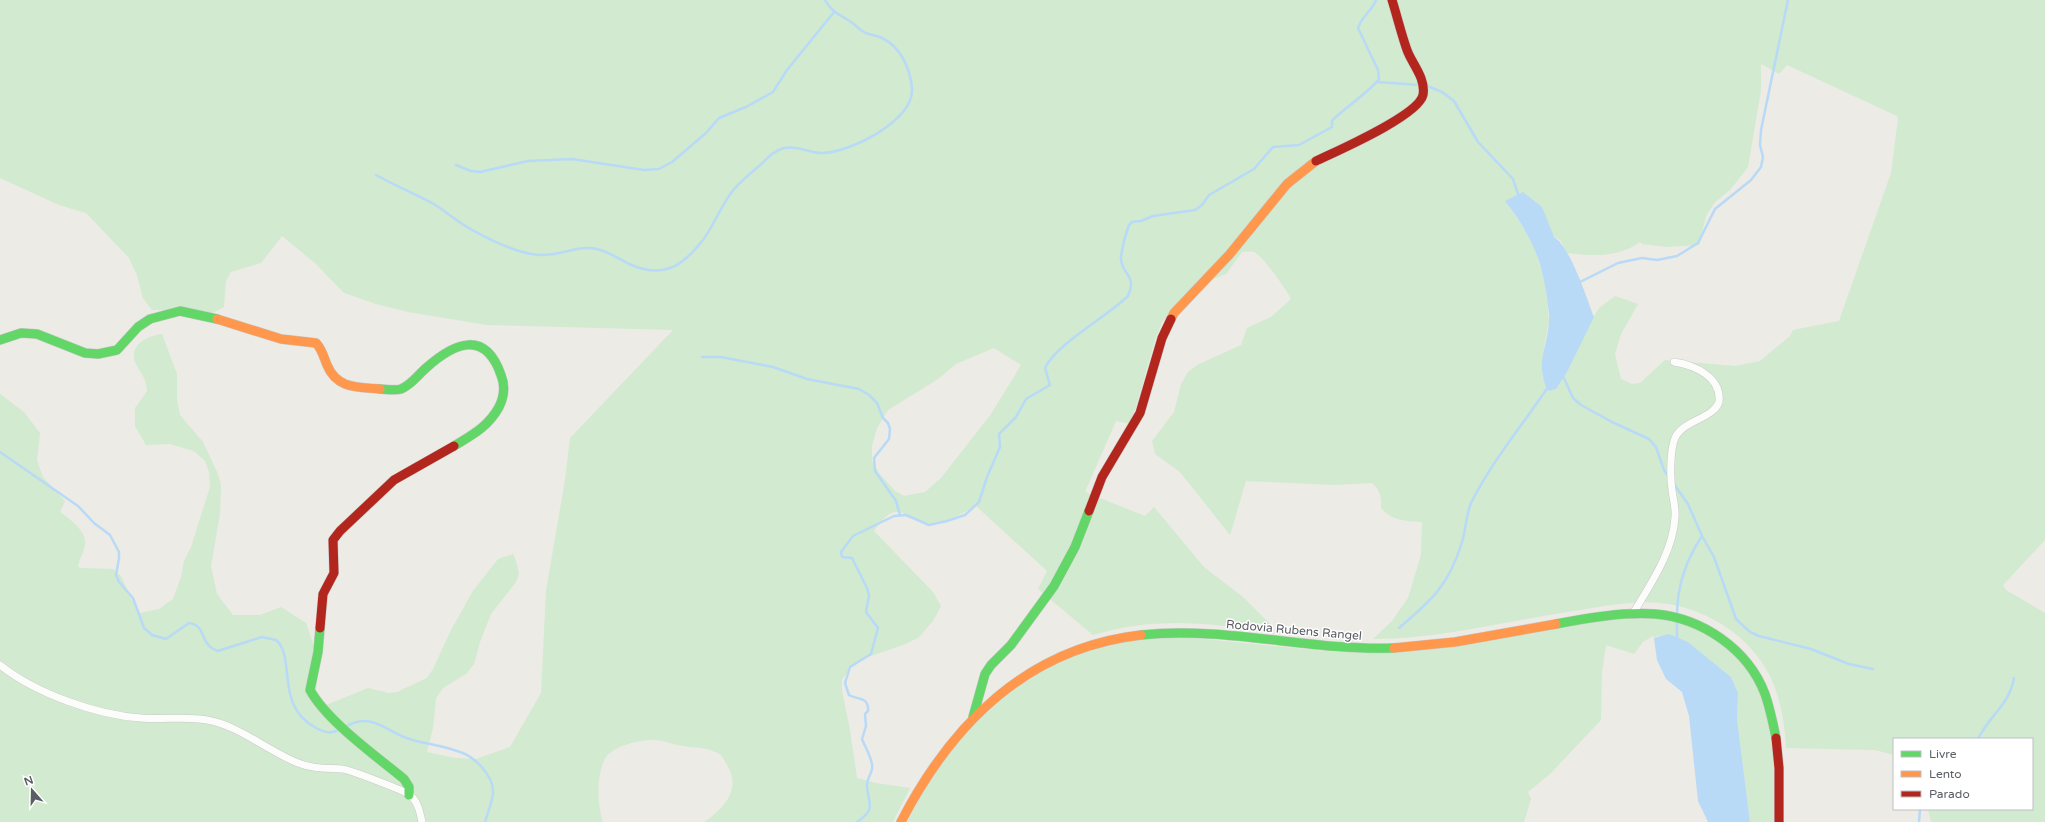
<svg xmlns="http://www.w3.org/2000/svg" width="2045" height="822" font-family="'Varela Round',sans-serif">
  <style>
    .green { fill: #d2eacf; fill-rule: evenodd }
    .water { fill: #b8daf7 }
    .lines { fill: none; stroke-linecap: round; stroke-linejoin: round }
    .stream { stroke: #b8daf7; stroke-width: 2.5 }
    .street-casing { stroke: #c9cac9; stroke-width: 8 }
    .fast-casing { stroke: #cacaca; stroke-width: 10 }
    .slow-casing { stroke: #cacaca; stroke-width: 10 }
    .jam-casing { stroke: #cacaca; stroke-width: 10 }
    .street { stroke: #fcfcfb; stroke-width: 7 }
    .fast { stroke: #63d668; stroke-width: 9 }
    .slow { stroke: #ff974d; stroke-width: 9 }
    .jam { stroke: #b3261e; stroke-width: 9 }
    .labels { text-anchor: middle; stroke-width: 3; stroke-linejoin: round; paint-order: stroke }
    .street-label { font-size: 12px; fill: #5a5e64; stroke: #fff }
  </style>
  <rect width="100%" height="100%" fill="#ecebe5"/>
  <g class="green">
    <path d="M0,0H2045V540L2003,585L2006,590L2045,613V822H1931L1928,809H2032V739H1894V755L1875,750L1786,748C1785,725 1781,700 1771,678C1751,636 1705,607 1660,603C1631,600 1601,607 1573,611C1506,621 1440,639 1373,639L1392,621L1408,598L1421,555L1422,522C1406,521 1392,521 1381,508C1382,497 1380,490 1372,483L1334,485L1246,481L1230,535L1180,472L1155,454L1152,441L1174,412L1181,384L1188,372L1197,365L1241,345L1247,328L1271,317L1291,299C1286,289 1263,256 1254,252C1250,251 1246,252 1242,252L1226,274L1203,283L1162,322L1155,340L1131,424L1116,421L1085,492L1145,516L1154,507L1204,567L1243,597L1270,624L1272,632C1207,623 1156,616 1093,635L1038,589L1047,571L976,506C962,513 948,522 932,523C905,525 900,492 874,531L933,592L941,606L933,621L918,638L903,645L862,659L853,664L842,680V691L850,730L857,778L876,783L910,788L893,822H704C724,809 742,789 727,765C725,762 723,757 721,755C710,747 695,748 683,746C674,745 666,741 656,740C643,739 614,745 606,757C596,773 597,805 603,822H0V394L24,412L40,433L37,460L43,477L65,501L60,512C70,519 87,531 85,545C84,552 79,559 78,566L80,568L113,569L121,576L131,598L140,613L159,609L173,599L181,577L184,561L191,547L210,487L209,472L205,461L194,451L170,444L146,445L135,426V408L147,391C146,378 143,377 137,366C126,346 147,336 162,334L177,374V400L180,415L203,442L218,474L221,485L220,514L211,566L217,594L233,615H260L281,607L306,623L319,661L316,690L326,705L368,688L389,693L397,692L427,678L433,669L451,630L473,591L498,559L513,554L516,561L519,574L516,582L491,614L480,642L474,664L466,674L443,688L436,698L433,728L427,752L455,758L476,759L510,747L541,693L546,591L565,480L570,438L673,330L487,325L408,312L376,304L344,293L316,264L282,236L261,263L231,272L226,281L224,307L208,315L189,310H152L143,298L137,275L129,258L86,213L59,205L0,178ZM1761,64L1779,74L1787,65L1897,116L1898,119L1891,173L1839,321L1793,330L1790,336L1760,361L1735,366L1665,360L1640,383L1632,384L1621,379L1615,354L1621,334L1638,304L1615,296L1599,308L1586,330L1542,378L1544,347L1549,320L1545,283L1532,240L1505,201L1561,241L1567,253C1593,256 1618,258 1640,242L1642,244L1667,247L1699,245L1706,216L1715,202L1730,190L1748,167L1761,90ZM994,348L1021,365L991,414L941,478L925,492L904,496L895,491L879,473L872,461V446L877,428L888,410L938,379L956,364Z"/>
    <path d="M1625,617L1686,621L1733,650L1763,694L1774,758V822H1750L1737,719L1738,693L1731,677L1688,642L1657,636L1654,638L1653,636L1643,642L1634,654L1606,645L1602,672L1601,720L1551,773L1528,792L1531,799L1524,822H907L933,774L968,729L1008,691L1067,657L1120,640L1164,635L1336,652Z"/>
  </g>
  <g class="water">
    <path d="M1523,192L1542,207L1554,237C1570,246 1587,299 1594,317L1567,372L1556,389L1548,391C1534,362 1548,348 1549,320C1550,313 1547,305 1547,298C1541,256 1530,234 1505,201Z"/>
    <path d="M1669,634L1688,642L1731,677L1738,693L1737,719L1750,822H1708L1698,801L1689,716L1682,692L1666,679L1657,660L1654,638Z"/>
  </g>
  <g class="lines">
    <g class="stream">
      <path d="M1377,82L1420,85"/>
      <path d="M1425,85L1442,92L1454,101L1478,142L1513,179L1519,197"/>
      <path d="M456,165L471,171L480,172L528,161L572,159L644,170L659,169L672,162L706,133L719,118L746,107L773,92L787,70L834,12"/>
      <path d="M376,175C394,185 413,193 432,203C444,210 455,220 467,227C486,238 510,250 532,254C557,259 576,244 597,249C609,252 619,259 629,264C663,279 682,267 703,240C714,225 720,208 731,193C739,182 749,175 759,166C767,159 773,151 784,148C798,145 809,153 822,153C849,153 913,121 912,90C911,70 901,47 882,38C876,35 869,35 864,32C858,29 854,23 848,20C838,14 831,11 825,0"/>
      <path d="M1578,283L1618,263L1642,258L1657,260L1677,256L1698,243L1715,209L1751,180L1761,167L1763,157L1760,145L1761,130L1788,0"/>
      <path d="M702,357H721L773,367L807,379L859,389L869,395L877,403L883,418L888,423L890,429L889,439L874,458L875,471L896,501L900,515"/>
      <path d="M1562,374L1573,398L1581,405L1612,422L1649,439L1656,447L1664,470L1669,477"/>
      <path d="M0,452L78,506L94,523L110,535L119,552V558L116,575L119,582L133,598L144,628L152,635L166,639L189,623C208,626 198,644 218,651L262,637L276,640C297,658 273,707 318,729C326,733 332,734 341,729"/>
      <path d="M1673,483L1688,504L1702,536L1714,557L1736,619L1750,632L1759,636L1811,649L1849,664L1873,669"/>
      <path d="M1677,615C1677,587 1686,560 1702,536"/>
      <path d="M1399,628C1432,600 1449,585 1462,542C1466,529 1466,515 1471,503C1492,461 1522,426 1548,387"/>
      <path d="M1677,639V620"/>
      <path d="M345,727C374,710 387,734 413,740C427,744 443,746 457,751C473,755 494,775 493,793C492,803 488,812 485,822"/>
      <path d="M1978,739C1990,714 2009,706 2014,678"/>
      <path d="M857,822C876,809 869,806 867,787C866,780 871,775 872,769C874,761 865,747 862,739L866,726L865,714L868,711C869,696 857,700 849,695L845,683L850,667L871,654L878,628L866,612L869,595L867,588L852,558L842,557L841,552L853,536L894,516L906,515L929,525L947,521L965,515L979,502L987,477L1000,447L999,434L1016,417L1026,399L1050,385L1045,368C1056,344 1108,316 1128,296C1138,274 1120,274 1121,257C1122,249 1126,233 1129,225L1132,222L1141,221L1153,216L1195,210L1202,205L1209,195L1254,169L1273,147L1299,145L1332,127C1332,125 1332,123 1332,121C1334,116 1372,90 1379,79L1378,70L1358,28C1361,17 1372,11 1376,0"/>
      <path d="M1919,822L1920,809"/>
    </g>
    <defs>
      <g id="street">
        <path d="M1634,612C1651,583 1673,552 1675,517C1676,508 1673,499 1672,490C1670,477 1670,450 1675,438C1683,420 1713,419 1719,402C1722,377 1694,365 1674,362"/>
        <path d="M0,665C35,693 96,715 141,718C163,720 186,716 207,720C238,725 268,751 298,763C313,769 326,768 342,769C348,769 405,791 410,795C418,802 420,812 422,822"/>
      </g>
      <g id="fast">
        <path d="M0,340L21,333L37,334L85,353L98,354L117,350L138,327L150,319L180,311L217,319"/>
        <path d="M380,389C386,389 395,391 401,389C411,385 418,375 426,368C454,343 485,329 501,375C505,385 504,397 499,407C488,427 472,435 454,446"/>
        <path d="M1556,624C1588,618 1622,612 1655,614C1702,618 1748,649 1765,694C1770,708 1773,723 1776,738"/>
        <path d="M320,628L318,652L310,690C327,721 376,756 404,779L409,787V795"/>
        <path d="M1141,635C1226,626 1310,651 1394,648"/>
        <path d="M973,717L985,674L991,665L1011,645L1054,586L1075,547L1089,511"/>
      </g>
      <g id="slow">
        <path d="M217,319L281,339L316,343C322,349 324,358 327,365C337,389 357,387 380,389"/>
        <path d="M1171,319L1174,313L1229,255L1287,184L1316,161"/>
        <path d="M1394,648L1455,642L1556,624"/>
        <path d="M901,822C951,725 1027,648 1141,635"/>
      </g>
      <g id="jam">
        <path d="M1316,161C1337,151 1418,116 1423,95C1426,78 1412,64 1407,50C1401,33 1397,16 1392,0"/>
        <path d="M1089,511L1102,477L1140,413L1162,338L1171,319"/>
        <path d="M320,628L323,594L334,573L333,540L340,531L394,480L454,446"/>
        <path d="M1776,738L1779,768V822"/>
      </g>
    </defs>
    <use href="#street" class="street-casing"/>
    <use href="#fast" class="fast-casing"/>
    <use href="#slow" class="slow-casing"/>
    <use href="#jam" class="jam-casing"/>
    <use href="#street" class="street"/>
    <use href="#fast" class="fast"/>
    <use href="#slow" class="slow"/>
    <use href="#jam" class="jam"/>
  </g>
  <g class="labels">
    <g class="street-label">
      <text transform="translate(1294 630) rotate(5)" y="4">Rodovia Rubens Rangel</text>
    </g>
  </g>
  <rect x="1893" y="738" width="140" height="72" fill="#ffffff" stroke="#bdbfc1"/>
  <rect x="1901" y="751" width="20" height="6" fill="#63d668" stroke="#bdbfc1"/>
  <text x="1929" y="758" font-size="12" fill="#5a5e64">Livre</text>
  <rect x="1901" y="771" width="20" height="6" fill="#ff974d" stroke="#bdbfc1"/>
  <text x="1929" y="778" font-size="12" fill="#5a5e64">Lento</text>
  <rect x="1901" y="791" width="20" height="6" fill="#b3261e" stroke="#bdbfc1"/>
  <text x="1929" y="798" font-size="12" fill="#5a5e64">Parado</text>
  <g transform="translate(32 790) rotate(340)" stroke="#ffffff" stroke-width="3" paint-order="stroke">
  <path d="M0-3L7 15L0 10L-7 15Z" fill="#5a5e64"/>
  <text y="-6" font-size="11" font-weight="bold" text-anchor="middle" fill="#5a5e64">N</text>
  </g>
</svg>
